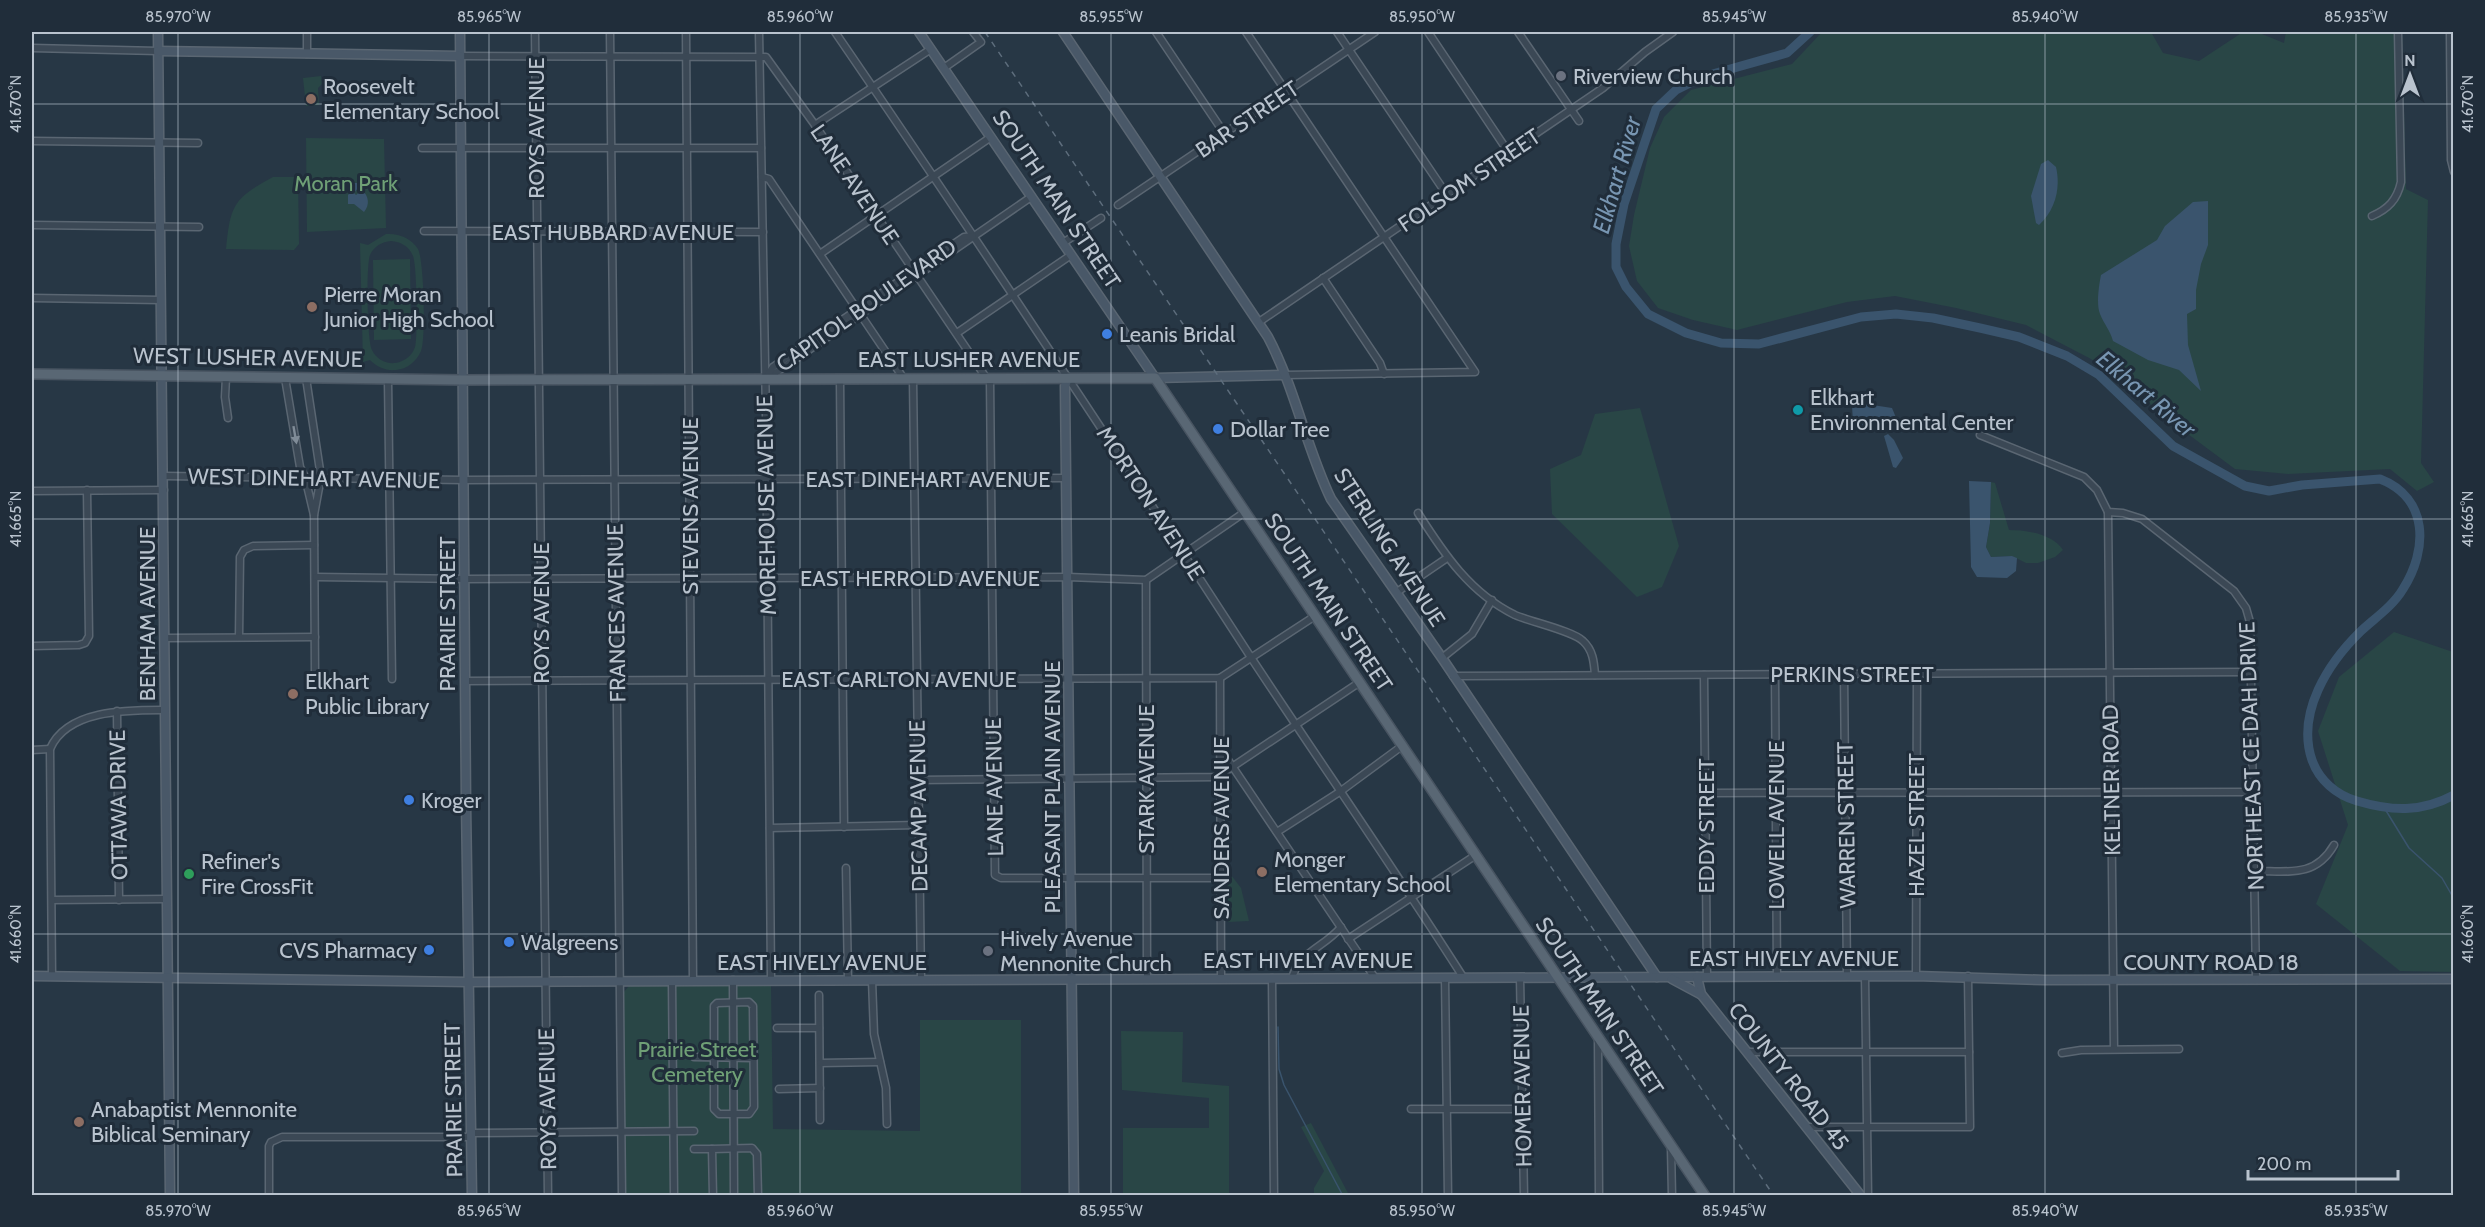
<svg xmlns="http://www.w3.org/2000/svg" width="2485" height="1227" font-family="Cabin,sans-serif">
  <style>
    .green { fill: #294646; fill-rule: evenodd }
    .water { fill: #3a546d }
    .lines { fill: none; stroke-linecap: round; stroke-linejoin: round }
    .stream { stroke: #3a546d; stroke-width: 1.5 }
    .river { stroke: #3a546d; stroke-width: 9 }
    .street-casing { stroke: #5a6672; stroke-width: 9 }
    .secondary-casing { stroke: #5a6672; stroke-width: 11 }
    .primary-casing { stroke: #485461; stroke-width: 12 }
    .street { stroke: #3b4855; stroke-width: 6 }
    .secondary { stroke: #495868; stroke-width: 8 }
    .primary { stroke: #596774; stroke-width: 9 }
    .rail { stroke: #5d6d7c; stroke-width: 1.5; stroke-dasharray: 6 6; stroke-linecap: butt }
    .oneway { fill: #808c98 }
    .ticks { fill: none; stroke: #b9c3ce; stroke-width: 1.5; stroke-opacity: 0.45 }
    .worship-dot { fill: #6b7280; stroke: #202d3a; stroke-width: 2 }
    .education-dot { fill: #8d6e63; stroke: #202d3a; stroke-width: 2 }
    .shop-dot { fill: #3f7fe0; stroke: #202d3a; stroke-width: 2 }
    .culture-dot { fill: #0f9aa8; stroke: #202d3a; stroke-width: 2 }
    .leisure-dot { fill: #2e9e5b; stroke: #202d3a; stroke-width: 2 }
    .labels { text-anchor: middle; stroke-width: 6; stroke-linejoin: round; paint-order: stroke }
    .poi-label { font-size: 22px; fill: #b9c3ce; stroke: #202d3a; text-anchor: start }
    .street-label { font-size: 22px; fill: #b9c3ce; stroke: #202d3a }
    .park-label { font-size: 22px; fill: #6fa076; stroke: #202d3a }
    .water-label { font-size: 24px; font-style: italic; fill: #7896b2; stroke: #202d3a }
    .neatline { fill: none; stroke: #b9c3ce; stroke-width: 2 }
    .ticks-label { font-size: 15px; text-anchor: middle; fill: #b9c3ce }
  </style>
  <rect width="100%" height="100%" fill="#273745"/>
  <g class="green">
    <path d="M1822,32H2151L2163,53L2199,61L2243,32H2257L2284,43L2286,32H2402L2406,189L2428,200L2421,463L2434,482L2417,491L2390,469L2288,474L2235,469L2161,414L2135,390L2091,359L2026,325L1956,308L1895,296L1847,302L1737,330L1693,320L1658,308L1637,281L1629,246L1634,215L1650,148L1664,117L1691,90L1792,64Z"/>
    <path d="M321,76L322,84L318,88L319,105L306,106L303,78Z"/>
    <path d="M306,138L384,139L386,228L307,232Z"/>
    <path d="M273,177H298L299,244L294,250L226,249C230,205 234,198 273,177Z"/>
    <path d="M386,234C399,233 411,238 418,249C424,260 426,340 421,351C416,362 407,369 396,370C386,371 377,367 370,360L363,362L360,243L368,245ZM391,241C401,242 409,246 413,256C417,265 418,337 415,347C412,356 404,362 395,363C386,364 376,359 372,350C367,342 366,264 370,255C374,246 382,242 391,241Z"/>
    <path d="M410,259L411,339L374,340L373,260Z"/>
    <path d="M1640,408L1679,546L1662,587L1637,597L1552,514L1550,469L1581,455L1595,414Z"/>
    <path d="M1991,482L1995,483L2009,530C2026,530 2053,534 2063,550L2055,557L2038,563H2026L2012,556L1991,557L1986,547L1990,523Z"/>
    <path d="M2394,632L2453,652V972L2400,971L2316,904L2348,825L2318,731L2339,677Z"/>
    <path d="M1231,875L1241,888L1249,921L1228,922L1227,880Z"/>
    <path d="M629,986H771L773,1129L920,1131V1020H1021V1195H625L623,993Z"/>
    <path d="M1121,1031L1183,1032L1182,1082L1229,1086V1195H1123V1128H1209V1098L1122,1090Z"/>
    <path d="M1311,1123L1349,1195H1314V1188L1324,1171L1301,1127Z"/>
  </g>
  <g class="water">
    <path d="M2048,160L2056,167C2061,189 2055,210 2039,225L2036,223L2031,196L2041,164Z"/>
    <path d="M352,183H358V188L354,193L356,195L362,190C369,196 370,205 364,212L354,204H348V195L352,191Z"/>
    <path d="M2208,201V245L2201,264L2196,290V309L2187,314L2188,345L2201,391L2179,370L2148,360L2113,341C2110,330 2104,324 2100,314C2096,304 2099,285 2101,275L2157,240L2165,226L2193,202Z"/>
    <path d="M1853,402L1892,408L1897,420L1896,424L1859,429L1853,423L1852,405Z"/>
    <path d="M1888,434L1894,440L1903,458L1896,468L1893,467L1884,436Z"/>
    <path d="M1969,481L1991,482L1990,523L1986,547L1991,557L2012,556L2017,558L2016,571L2007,578L1977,577L1971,567Z"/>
  </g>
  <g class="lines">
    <g class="stream">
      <path d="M2385,809L2409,848L2442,878L2454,899"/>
      <path d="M1278,1027L1279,1069L1284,1085L1343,1196"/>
    </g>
    <path class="river" d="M1810,32L1787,53L1702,77L1676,90L1656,109L1624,204L1616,244V267L1626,287L1648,314L1686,333L1721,343L1759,344L1861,317L1896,314L1933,318L1980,328L2019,337L2067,356L2099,375L2173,446L2245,486L2269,491L2302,485L2380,479C2429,498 2428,550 2403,589C2393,606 2375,618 2361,631C2328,663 2296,713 2312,760C2319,780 2336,795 2357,801C2391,811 2421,813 2454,795"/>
    <defs>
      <g id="street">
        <path d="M307,32V54"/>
        <path d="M535,32L548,1196"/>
        <path d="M610,32L622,1196"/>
        <path d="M686,32L693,981"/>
        <path d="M759,32L766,416L771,979"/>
        <path d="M835,32C977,239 1115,448 1252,659C1322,765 1395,870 1463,977"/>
        <path d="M1156,32L1224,133"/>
        <path d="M1246,32L1475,372L1285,375"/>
        <path d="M1337,32L1447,195"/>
        <path d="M1428,32L1509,153"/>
        <path d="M1518,32L1579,121"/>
        <path d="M2450,32L2451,160L2454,172"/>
        <path d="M32,48L158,51"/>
        <path d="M460,56L766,57L815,125L987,379"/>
        <path d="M944,68L981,42L973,32"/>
        <path d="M815,125L931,49"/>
        <path d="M32,141L198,143"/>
        <path d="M422,148H761"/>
        <path d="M762,177L769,179L904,379"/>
        <path d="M1118,205L1375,32"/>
        <path d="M2372,216C2388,209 2397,200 2401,182L2398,32"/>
        <path d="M32,225L199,227"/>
        <path d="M424,231L763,232"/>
        <path d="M1063,243L1101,218"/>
        <path d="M820,254L991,137"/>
        <path d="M1323,278L1380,363L1384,374"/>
        <path d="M32,298L161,300"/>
        <path d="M1259,322L1603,88L1645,52L1673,32"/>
        <path d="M957,333L1071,255"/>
        <path d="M226,377L225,397L228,418"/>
        <path d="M285,378L300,467L305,477L314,515L321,477L306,378"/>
        <path d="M768,378L1031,197"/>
        <path d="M765,379L773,367L964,237L973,236"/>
        <path d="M913,379L921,980"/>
        <path d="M990,379L995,875L1001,878H1222"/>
        <path d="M388,380L392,679"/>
        <path d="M840,380L844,827"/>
        <path d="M1980,435L2084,477L2097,490L2108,512L2123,513L2142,519L2234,591L2246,608L2250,622L2256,979"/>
        <path d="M164,476L465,480L1066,478"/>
        <path d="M32,491L164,490"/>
        <path d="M2108,512L2114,1049"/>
        <path d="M1418,513C1444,554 1470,593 1515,615C1531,622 1573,631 1583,641C1593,650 1594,662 1595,675"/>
        <path d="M314,515L315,674"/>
        <path d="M316,577L466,579L1068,577L1146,580L1245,512"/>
        <path d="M1146,580L1147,979"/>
        <path d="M1397,592L1447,558"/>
        <path d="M239,637L240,557L244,550L253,546L314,545"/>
        <path d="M165,638L315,637"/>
        <path d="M32,646L79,645L85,643L89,636L87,490"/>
        <path d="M1442,658L1472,634L1492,600"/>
        <path d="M1775,674L1777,977"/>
        <path d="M1844,674L1847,976"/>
        <path d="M1704,675L1707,977"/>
        <path d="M1453,676L2251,672"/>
        <path d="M1220,678L1221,979"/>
        <path d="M465,681L1220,678L1315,616"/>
        <path d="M117,711L119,900"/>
        <path d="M32,750L50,749"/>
        <path d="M1222,751L1375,978"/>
        <path d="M918,780L1217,777L1360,682"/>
        <path d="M1705,793L2252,792"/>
        <path d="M770,828L918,825"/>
        <path d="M1277,832L1341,791L1402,746"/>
        <path d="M846,868L848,980"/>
        <path d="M2255,871C2288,871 2315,878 2334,845"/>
        <path d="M52,900L167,899"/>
        <path d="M1348,939L1476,855"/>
        <path d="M52,976L50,749C67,709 128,710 165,710"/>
        <path d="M1865,976L1868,1196"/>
        <path d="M1916,976L1917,674"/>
        <path d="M1520,977L1524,1196"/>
        <path d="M1272,978L1274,1196"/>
        <path d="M1445,978L1448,1196"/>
        <path d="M1292,979C1298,952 1325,947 1341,927"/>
        <path d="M733,980L734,1196"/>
        <path d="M872,980L874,1034L886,1088L887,1124"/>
        <path d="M672,981L674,1196"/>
        <path d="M819,995L820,1120"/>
        <path d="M749,1002L753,1006L754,1107L749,1114H719L714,1109V1006L717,1003Z"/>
        <path d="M777,1028H819"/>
        <path d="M1598,1037L1599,1196"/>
        <path d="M1748,1052H1969"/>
        <path d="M2062,1053L2081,1050L2179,1049"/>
        <path d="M694,1057L753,1058"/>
        <path d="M820,1063L880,1062"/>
        <path d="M779,1089L820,1088"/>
        <path d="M1411,1109H1523"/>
        <path d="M1807,1127H1970L1968,976"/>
        <path d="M1671,1148L1672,1196"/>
        <path d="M694,1149H712"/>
        <path d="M269,1196V1146L271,1142L282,1137H467L472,1133L694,1131"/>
        <path d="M713,1196L712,1149L752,1148L757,1154L758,1196"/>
      </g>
      <g id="secondary">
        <path d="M158,32L170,1196"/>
        <path d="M460,32L466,804L472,1196"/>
        <path d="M919,32L1155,378L1285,375"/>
        <path d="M1063,32L1268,337C1295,388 1306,447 1331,499L1442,658L1657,977"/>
        <path d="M158,51L460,56"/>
        <path d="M1068,378L1065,386L1074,1196"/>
        <path d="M32,976L469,982L1916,976L2044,980L2454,979"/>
        <path d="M1697,977L1701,994L1861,1196"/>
        <path d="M1672,979L1700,994"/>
      </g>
      <path id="primary" d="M32,374L464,380L1155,378L1705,1196"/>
    </defs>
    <use href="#street" class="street-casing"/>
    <use href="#secondary" class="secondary-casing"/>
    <use href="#primary" class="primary-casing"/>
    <use href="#street" class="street"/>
    <use href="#secondary" class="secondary"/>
    <use href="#primary" class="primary"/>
    <path class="rail" d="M985,32L1774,1196"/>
  </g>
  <defs><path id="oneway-solid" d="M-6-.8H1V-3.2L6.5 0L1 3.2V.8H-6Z" transform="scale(1.5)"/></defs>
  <use class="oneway" href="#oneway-solid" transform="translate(295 435) rotate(80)"/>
  <path class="ticks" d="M178,32V1196M489,32V1196M800,32V1196M1111,32V1196M1422,32V1196M1734,32V1196M2045,32V1196M2356,32V1196M32,104H2454M32,519H2454M32,934H2454"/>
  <g class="worship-dot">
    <circle cx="1561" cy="76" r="6"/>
    <circle cx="988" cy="951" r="6"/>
  </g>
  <g class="education-dot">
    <circle cx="311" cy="99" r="6"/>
    <circle cx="312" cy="307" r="6"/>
    <circle cx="293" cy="694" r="6"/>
    <circle cx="1262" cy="872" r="6"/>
    <circle cx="79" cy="1122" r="6"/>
  </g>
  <g class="shop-dot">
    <circle cx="1107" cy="334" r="6"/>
    <circle cx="1218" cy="429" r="6"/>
    <circle cx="409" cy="800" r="6"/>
    <circle cx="509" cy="942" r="6"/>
    <circle cx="429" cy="950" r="6"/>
  </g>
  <circle class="culture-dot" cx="1798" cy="410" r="6"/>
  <circle class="leisure-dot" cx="189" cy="874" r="6"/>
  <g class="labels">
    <g class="poi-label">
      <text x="1573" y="84">Riverview Church</text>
      <text x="323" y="94">Roosevelt<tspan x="323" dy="25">Elementary School</tspan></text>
      <text x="324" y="302">Pierre Moran<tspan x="324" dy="25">Junior High School</tspan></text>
      <text x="1119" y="342">Leanis Bridal</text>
      <text x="1810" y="405">Elkhart<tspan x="1810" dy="25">Environmental Center</tspan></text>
      <text x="1230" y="437">Dollar Tree</text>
      <text x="305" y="689">Elkhart<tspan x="305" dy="25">Public Library</tspan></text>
      <text x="421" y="808">Kroger</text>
      <text x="1274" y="867">Monger<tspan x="1274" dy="25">Elementary School</tspan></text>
      <text x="201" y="869">Refiner's<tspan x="201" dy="25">Fire CrossFit</tspan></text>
      <text x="1000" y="946">Hively Avenue<tspan x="1000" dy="25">Mennonite Church</tspan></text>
      <text x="521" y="950">Walgreens</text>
      <text x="417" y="958" text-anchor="end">CVS Pharmacy</text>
      <text x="91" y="1117">Anabaptist Mennonite<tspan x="91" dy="25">Biblical Seminary</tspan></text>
    </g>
    <g class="street-label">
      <text transform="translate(1247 119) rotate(-34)" y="8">BAR STREET</text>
      <text transform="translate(536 128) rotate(-90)" y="8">ROYS AVENUE</text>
      <text transform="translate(1469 180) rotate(-34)" y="8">FOLSOM STREET</text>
      <text transform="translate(855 184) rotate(56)" y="8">LANE AVENUE</text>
      <text transform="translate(1057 199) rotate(56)" y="8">SOUTH MAIN STREET</text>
      <text x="613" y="240">EAST HUBBARD AVENUE</text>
      <text transform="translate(866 305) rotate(-35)" y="8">CAPITOL BOULEVARD</text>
      <text transform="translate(248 357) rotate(1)" y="8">WEST LUSHER AVENUE</text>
      <text x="969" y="367">EAST LUSHER AVENUE</text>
      <text transform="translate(314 478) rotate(1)" y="8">WEST DINEHART AVENUE</text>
      <text x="928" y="487">EAST DINEHART AVENUE</text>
      <text transform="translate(1151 503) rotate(57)" y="8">MORTON AVENUE</text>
      <text transform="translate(766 505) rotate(-91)" y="8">MOREHOUSE AVENUE</text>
      <text transform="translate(690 506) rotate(-90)" y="8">STEVENS AVENUE</text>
      <text transform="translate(1390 547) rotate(57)" y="8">STERLING AVENUE</text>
      <text x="920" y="586">EAST HERROLD AVENUE</text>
      <text transform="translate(1329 602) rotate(56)" y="8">SOUTH MAIN STREET</text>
      <text transform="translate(541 613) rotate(-90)" y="8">ROYS AVENUE</text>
      <text transform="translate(616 613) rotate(-91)" y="8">FRANCES AVENUE</text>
      <text transform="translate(147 614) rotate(-90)" y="8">BENHAM AVENUE</text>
      <text transform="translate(447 614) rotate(-90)" y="8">PRAIRIE STREET</text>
      <text x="1852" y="682">PERKINS STREET</text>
      <text x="899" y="687">EAST CARLTON AVENUE</text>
      <text transform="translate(2251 756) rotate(-92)" y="8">NORTHEAST CE DAH DRIVE</text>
      <text transform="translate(1146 779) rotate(-90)" y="8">STARK AVENUE</text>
      <text transform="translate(2111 780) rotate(-91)" y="8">KELTNER ROAD</text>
      <text transform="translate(994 787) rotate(-91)" y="8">LANE AVENUE</text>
      <text transform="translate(1052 787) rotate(-90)" y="8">PLEASANT PLAIN AVENUE</text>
      <text transform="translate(118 805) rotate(-91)" y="8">OTTAWA DRIVE</text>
      <text transform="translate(918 806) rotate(-91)" y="8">DECAMP AVENUE</text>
      <text transform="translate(1776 825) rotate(-90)" y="8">LOWELL AVENUE</text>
      <text transform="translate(1846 825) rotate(-91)" y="8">WARREN STREET</text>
      <text transform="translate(1916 825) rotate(-90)" y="8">HAZEL STREET</text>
      <text transform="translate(1706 826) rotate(-90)" y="8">EDDY STREET</text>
      <text transform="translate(1221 828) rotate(-90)" y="8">SANDERS AVENUE</text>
      <text x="1794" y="966">EAST HIVELY AVENUE</text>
      <text x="1308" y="968">EAST HIVELY AVENUE</text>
      <text x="822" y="970">EAST HIVELY AVENUE</text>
      <text x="2211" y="970">COUNTY ROAD 18</text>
      <text transform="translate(1600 1006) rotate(56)" y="8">SOUTH MAIN STREET</text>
      <text transform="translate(1789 1076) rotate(52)" y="8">COUNTY ROAD 45</text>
      <text transform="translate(1522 1086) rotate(-91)" y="8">HOMER AVENUE</text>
      <text transform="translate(547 1099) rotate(-91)" y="8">ROYS AVENUE</text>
      <text transform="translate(453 1100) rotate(-91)" y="8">PRAIRIE STREET</text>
    </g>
    <g class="park-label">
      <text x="346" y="191">Moran Park</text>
      <text x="697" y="1057">Prairie Street<tspan x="697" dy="25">Cemetery</tspan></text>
    </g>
    <g class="water-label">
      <text transform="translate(1617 175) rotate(-74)" y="8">Elkhart River</text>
      <text transform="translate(2146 394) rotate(40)" y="8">Elkhart River</text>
    </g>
  </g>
  <rect width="2485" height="1227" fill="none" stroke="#202d3a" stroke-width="66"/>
  <g transform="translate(2410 75)" stroke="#202d3a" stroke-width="4.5" paint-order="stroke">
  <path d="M0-4.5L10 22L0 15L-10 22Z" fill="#b9c3ce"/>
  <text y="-9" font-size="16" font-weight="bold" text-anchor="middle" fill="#b9c3ce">N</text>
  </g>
  <path d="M2248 1170v9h150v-9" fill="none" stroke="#b9c3ce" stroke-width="3"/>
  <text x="2257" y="1170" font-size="18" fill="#b9c3ce" stroke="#202d3a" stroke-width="4.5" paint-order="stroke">200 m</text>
  <rect x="33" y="33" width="2419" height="1161" class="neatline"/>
  <g class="ticks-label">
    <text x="178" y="22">85.970°W</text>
    <text x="489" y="22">85.965°W</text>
    <text x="800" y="22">85.960°W</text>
    <text x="1111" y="22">85.955°W</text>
    <text x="1422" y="22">85.950°W</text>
    <text x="1734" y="22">85.945°W</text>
    <text x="2045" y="22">85.940°W</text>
    <text x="2356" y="22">85.935°W</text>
    <text transform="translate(16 104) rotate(-90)" y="5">41.670°N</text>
    <text transform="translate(2468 104) rotate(-90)" y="5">41.670°N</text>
    <text transform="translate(16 519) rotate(-90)" y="5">41.665°N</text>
    <text transform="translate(2468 519) rotate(-90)" y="5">41.665°N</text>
    <text transform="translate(16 934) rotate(-90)" y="5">41.660°N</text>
    <text transform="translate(2468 934) rotate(-90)" y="5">41.660°N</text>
    <text x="178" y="1216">85.970°W</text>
    <text x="489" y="1216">85.965°W</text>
    <text x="800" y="1216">85.960°W</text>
    <text x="1111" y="1216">85.955°W</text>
    <text x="1422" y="1216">85.950°W</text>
    <text x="1734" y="1216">85.945°W</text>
    <text x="2045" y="1216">85.940°W</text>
    <text x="2356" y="1216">85.935°W</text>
  </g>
</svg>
